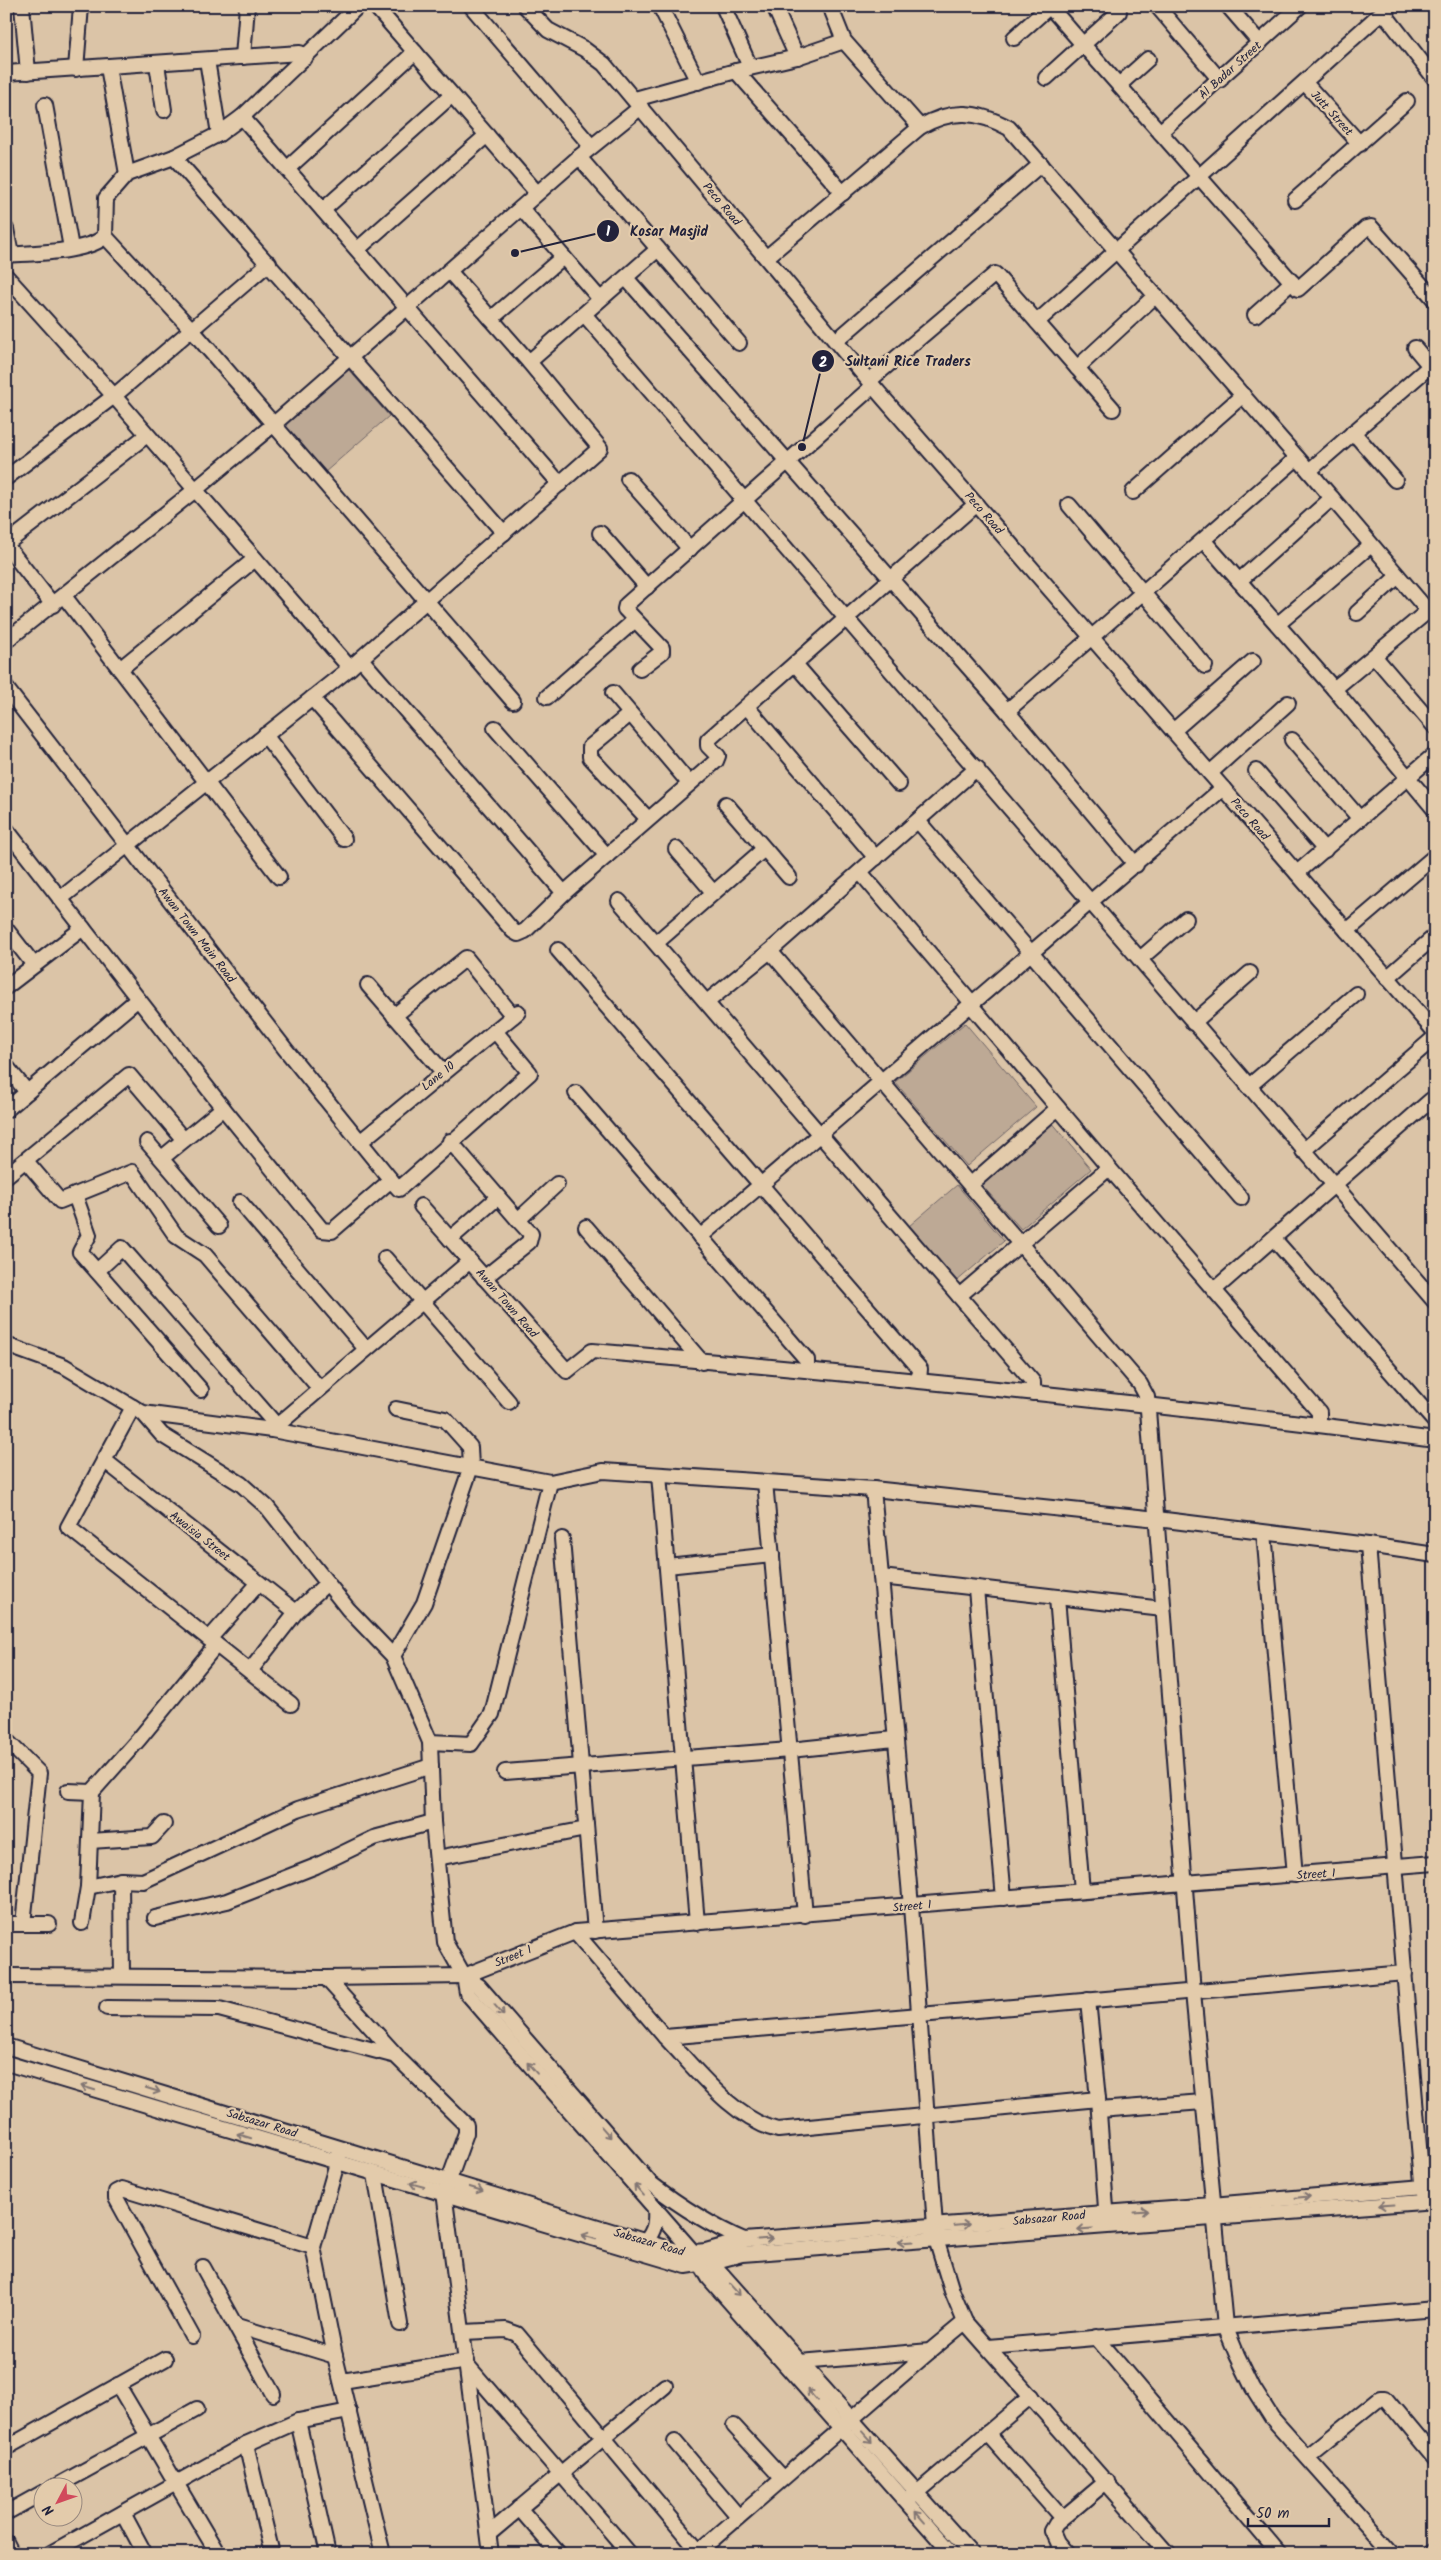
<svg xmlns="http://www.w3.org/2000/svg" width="1441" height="2560" font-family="Kalam,sans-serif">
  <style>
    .green { fill: #bda995; stroke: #706668 }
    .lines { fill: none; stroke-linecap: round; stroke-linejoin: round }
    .minor-casing { stroke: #22223b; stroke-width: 18 }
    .minor { stroke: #e3cbab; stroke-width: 14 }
    .oneway { stroke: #827673 }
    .labels { text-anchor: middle; stroke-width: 4.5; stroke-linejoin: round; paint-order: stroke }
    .street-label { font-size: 12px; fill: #22223b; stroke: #e3cbab }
    .leader { fill: none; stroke: #22223b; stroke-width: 2 }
    .callout-dot { fill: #22223b; stroke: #e3cbab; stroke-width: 2 }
    .mark-label { font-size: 15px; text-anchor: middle; font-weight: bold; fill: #fff }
    .callout-label { font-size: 14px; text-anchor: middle; font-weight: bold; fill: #22223b; stroke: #e3cbab; stroke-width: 4.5; stroke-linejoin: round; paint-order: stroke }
  </style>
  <rect width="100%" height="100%" fill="#dbc4a7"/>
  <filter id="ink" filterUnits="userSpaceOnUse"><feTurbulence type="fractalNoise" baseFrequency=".02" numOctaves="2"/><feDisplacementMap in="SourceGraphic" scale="10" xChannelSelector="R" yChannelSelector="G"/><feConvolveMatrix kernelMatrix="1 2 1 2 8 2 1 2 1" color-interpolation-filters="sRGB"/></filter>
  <g filter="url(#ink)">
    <g class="green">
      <path d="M347,368L389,416L324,473L282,425Z"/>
      <path d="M965,1023L1036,1107L967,1166L895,1082Z"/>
      <path d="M1051,1121L1091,1169L1021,1229L979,1182Z"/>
      <path d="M957,1185L1004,1241L956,1282L909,1226Z"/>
    </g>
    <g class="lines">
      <defs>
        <g id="minor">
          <path d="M22,6L28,72"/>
          <path d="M375,6L537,193"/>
          <path d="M471,6L591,146"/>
          <path d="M525,6L548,30L584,49L604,64L873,386L1435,1032"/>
          <path d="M660,6L698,82"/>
          <path d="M723,6L750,67"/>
          <path d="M774,6L797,57"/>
          <path d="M830,6L844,41L920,127"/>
          <path d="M1157,6L1220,80"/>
          <path d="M1228,6L1260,43"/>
          <path d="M1050,7L1298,289L1366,228L1371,227L1435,300"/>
          <path d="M1383,12L1435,79"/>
          <path d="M1014,38L1050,6"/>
          <path d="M243,57L247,6"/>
          <path d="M207,60L219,134"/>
          <path d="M157,64L164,110"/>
          <path d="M108,67L127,174"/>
          <path d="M76,69L81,6"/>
          <path d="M736,71L843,193"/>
          <path d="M6,73L300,53L305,58"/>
          <path d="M1046,78L1119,12"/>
          <path d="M1305,83L1360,144"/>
          <path d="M1119,85L1148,59"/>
          <path d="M635,99L736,71L797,57L844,41"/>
          <path d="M45,105L71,248"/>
          <path d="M242,117L560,484"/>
          <path d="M1160,132L1300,6"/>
          <path d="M174,157L504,533"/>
          <path d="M579,157L739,343"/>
          <path d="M287,169L415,52"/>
          <path d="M1295,200L1407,101"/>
          <path d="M521,208L600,299"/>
          <path d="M323,210L452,95"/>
          <path d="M6,229L11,254"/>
          <path d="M105,236L106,198L127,174L174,157L219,134L242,117L358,6"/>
          <path d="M358,249L487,135"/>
          <path d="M6,255C30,253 89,253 105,236L192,330L513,701"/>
          <path d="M767,257L920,127C953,108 977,111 1009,128L1309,471L1428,611"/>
          <path d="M6,276L114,396L350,668"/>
          <path d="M626,278L1007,711L1136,865"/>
          <path d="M584,314L1435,1302"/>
          <path d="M1255,315L1292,282"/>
          <path d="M491,319L563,257"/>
          <path d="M1037,322L1389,6"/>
          <path d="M836,341L1041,164"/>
          <path d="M1415,348L1435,372"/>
          <path d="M529,362L658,249"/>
          <path d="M1077,368L1156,295"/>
          <path d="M869,381L995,274L1113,409"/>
          <path d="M1353,432L1395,480"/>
          <path d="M1309,471L1430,366"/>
          <path d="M6,478L114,396L269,263"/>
          <path d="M628,479L690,549"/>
          <path d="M1133,492L1243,395"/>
          <path d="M1069,505L1205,666"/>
          <path d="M600,533L647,587"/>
          <path d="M1204,541L1334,689L1435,810"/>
          <path d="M6,544L147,435"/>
          <path d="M6,545L53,605"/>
          <path d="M1239,581L1332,498"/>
          <path d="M64,596L279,877"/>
          <path d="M1357,613L1398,576"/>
          <path d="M1278,624L1371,545"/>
          <path d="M6,641L195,490L274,424L579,157L641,107"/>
          <path d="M1375,657L1435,727"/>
          <path d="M361,659L564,893"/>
          <path d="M795,664L899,784"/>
          <path d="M120,669L255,559"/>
          <path d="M640,669L662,652V648L625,609L626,605L873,386"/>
          <path d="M6,688L286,1050L391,1180"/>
          <path d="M1334,689L1434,606"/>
          <path d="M613,693L689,783"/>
          <path d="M547,697L635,620"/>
          <path d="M312,698L513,931L518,934L525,931L564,893L716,761L718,756L708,746V740L976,504"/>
          <path d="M747,707L876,858"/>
          <path d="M1007,711L1297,458"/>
          <path d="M630,714L590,747V757L648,819"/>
          <path d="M495,728L607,856"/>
          <path d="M1173,731L1253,661"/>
          <path d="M265,735L344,839"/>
          <path d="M1292,740L1360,819"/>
          <path d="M1256,771L1325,850"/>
          <path d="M1210,773L1288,703"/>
          <path d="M726,804L789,877"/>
          <path d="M918,821L1241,1198"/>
          <path d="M6,829L223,1108L322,1230L332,1231L391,1180L399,1189L530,1073L495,1031"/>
          <path d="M676,849L713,892"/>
          <path d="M860,872L972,1003"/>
          <path d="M1297,873L1435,754"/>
          <path d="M60,899L350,668L600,448L529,362L449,271"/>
          <path d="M619,901L959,1296"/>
          <path d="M6,929L34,965"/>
          <path d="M1347,931L1435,856"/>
          <path d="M656,943L764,849"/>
          <path d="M558,950L920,1369L919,1381"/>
          <path d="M770,951L1140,1384L1147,1397L1193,1992L1225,2326L1237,2355L1253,2388L1272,2418L1393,2554"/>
          <path d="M1140,959L1186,919"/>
          <path d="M1387,978L1435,936"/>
          <path d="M368,985L443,1072"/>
          <path d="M6,987L83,928"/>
          <path d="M707,1002L770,951L977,768"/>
          <path d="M970,1004L1109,1168L959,1296L1033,1382V1393"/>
          <path d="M394,1016L466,958L513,1016"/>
          <path d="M1193,1023L1250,973"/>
          <path d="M6,1066L27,1092"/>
          <path d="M1248,1087L1356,994"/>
          <path d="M576,1093L807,1360V1370"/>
          <path d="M6,1110L138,999"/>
          <path d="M450,1141L518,1220"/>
          <path d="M147,1142L219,1226"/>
          <path d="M360,1142L518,1012"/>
          <path d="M1303,1151L1435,1037"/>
          <path d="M162,1158L223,1108"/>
          <path d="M26,1161L60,1201L132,1172L176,1236L205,1255L320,1389"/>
          <path d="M1109,1168L1319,1412V1425"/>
          <path d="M6,1176L129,1075L184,1140"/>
          <path d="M970,1185L1058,1108"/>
          <path d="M75,1195L89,1235L80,1252L201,1390"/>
          <path d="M240,1202L366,1349"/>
          <path d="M421,1206L567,1371L592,1351C873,1375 1155,1403 1435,1440"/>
          <path d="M586,1227L702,1362"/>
          <path d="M700,1237L1223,788"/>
          <path d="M450,1239L498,1197"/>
          <path d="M1274,1239L1435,1422"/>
          <path d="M385,1258L509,1402"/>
          <path d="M97,1271L122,1248L277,1426"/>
          <path d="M484,1278L529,1242L531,1234L518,1220L557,1184"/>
          <path d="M1214,1290L1431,1100H1435"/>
          <path d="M6,1345L64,1366L143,1413L272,1430L550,1482L603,1471L873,1489L1157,1519L1368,1545L1435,1555"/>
          <path d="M133,1407L68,1527L291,1704"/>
          <path d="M143,1413L162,1435L241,1484L267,1507L348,1609L393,1656L430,1742L433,1822L445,1942L464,1976L467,1993L694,2253L709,2278L952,2554"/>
          <path d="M272,1430L470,1261"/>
          <path d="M104,1460L296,1612"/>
          <path d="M659,1475L697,1923"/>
          <path d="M765,1482L805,1915"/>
          <path d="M873,1489L911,1906L936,2239L952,2291L965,2322L1169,2554"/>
          <path d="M1264,1533L1295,1875"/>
          <path d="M562,1539L595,1931"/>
          <path d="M1368,1545L1423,2194"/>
          <path d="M667,1566L772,1555"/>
          <path d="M881,1577L1163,1609"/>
          <path d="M976,1589L1004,1898"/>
          <path d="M1057,1598L1082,1891"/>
          <path d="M209,1639L259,1583"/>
          <path d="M393,1656L424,1603L471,1467L470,1447L445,1419L396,1409"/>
          <path d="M250,1671L296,1612L327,1583"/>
          <path d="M6,1740L39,1773L23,1924"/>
          <path d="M430,1742L471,1744L492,1714L550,1482"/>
          <path d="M505,1772L790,1750L894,1739"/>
          <path d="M68,1791L92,1792"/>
          <path d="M90,1841L152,1837L164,1824"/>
          <path d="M437,1858L586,1829"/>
          <path d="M121,1880L122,1976"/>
          <path d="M88,1887L121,1880L143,1881L298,1809L431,1766"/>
          <path d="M155,1918L227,1901L316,1866L374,1838L433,1822"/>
          <path d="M82,1923L88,1887L92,1792L139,1739L216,1645"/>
          <path d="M6,1924H49"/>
          <path d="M575,1932L665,2037"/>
          <path d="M6,1976L326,1978L464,1976L575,1932L1435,1863"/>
          <path d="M464,1976L479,1986L650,2183C680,2206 709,2225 744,2240"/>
          <path d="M326,1978L396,2055"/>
          <path d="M1088,2000L1098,2099L1107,2222"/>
          <path d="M107,2008L219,2009L396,2056L466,2125V2133L449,2180"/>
          <path d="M6,2046L683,2253L706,2251L744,2240L1212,2205L1435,2186"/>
          <path d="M6,2063L686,2266L712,2262L742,2254L1435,2201"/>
          <path d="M1098,2099L778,2130C734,2120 696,2069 665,2037L1405,1973"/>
          <path d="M1099,2110L1203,2102"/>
          <path d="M339,2156L313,2247L335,2356L383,2554"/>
          <path d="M375,2174L400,2324"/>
          <path d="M444,2192L491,2554"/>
          <path d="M646,2241C655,2230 656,2222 655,2208"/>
          <path d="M709,2256L719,2271L972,2554"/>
          <path d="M203,2267L273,2394"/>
          <path d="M237,2326L335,2356"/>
          <path d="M464,2332L506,2330L517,2334L701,2554"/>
          <path d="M192,2336L116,2198V2192L122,2189L313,2247"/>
          <path d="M1096,2337L1279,2554"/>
          <path d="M988,2347L1435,2309"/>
          <path d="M800,2362L930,2351L965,2322"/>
          <path d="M468,2366L630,2554"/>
          <path d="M342,2381L467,2361"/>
          <path d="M118,2385L218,2554"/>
          <path d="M298,2421L328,2554"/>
          <path d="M734,2426L782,2478"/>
          <path d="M987,2433L1062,2518"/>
          <path d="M675,2442L738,2516"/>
          <path d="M246,2444L272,2554"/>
          <path d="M6,2448L165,2359"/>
          <path d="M1308,2456L1380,2398H1385L1435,2458"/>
          <path d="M53,2488L197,2409"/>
          <path d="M911,2498L1031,2396"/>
          <path d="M519,2508L559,2554"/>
          <path d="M6,2513L42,2493"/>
          <path d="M123,2513L145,2554"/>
          <path d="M490,2533L665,2386"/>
          <path d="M6,2542L12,2554"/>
          <path d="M49,2554L246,2444L298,2421L349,2411"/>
          <path d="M696,2554L930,2351"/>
          <path d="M1067,2554L1057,2542L1052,2531L1056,2524L1107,2481"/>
          <path d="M1431,2554L1435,2551"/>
        </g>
      </defs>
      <use href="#minor" class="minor-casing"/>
      <use href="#minor" class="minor"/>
    </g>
    <defs><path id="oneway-shaft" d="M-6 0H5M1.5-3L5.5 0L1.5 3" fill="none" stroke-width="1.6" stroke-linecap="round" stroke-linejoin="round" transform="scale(1.25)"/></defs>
    <g class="oneway">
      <use href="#oneway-shaft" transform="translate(499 2010) rotate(49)"/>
      <use href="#oneway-shaft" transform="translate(532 2068) rotate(-131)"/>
      <use href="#oneway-shaft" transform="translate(88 2088) rotate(-163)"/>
      <use href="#oneway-shaft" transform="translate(153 2090) rotate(17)"/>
      <use href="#oneway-shaft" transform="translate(606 2132) rotate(49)"/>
      <use href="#oneway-shaft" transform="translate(244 2136) rotate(-163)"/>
      <use href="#oneway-shaft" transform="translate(417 2185) rotate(-165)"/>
      <use href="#oneway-shaft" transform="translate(476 2189) rotate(17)"/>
      <use href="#oneway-shaft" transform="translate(639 2190) rotate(-131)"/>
      <use href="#oneway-shaft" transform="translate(1303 2197) rotate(-5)"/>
      <use href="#oneway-shaft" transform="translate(1386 2205) rotate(176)"/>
      <use href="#oneway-shaft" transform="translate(1141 2211) rotate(-4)"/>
      <use href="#oneway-shaft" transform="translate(962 2225) rotate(-5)"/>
      <use href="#oneway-shaft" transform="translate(1085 2229) rotate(176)"/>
      <use href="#oneway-shaft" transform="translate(589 2237) rotate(-163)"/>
      <use href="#oneway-shaft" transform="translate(765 2239) rotate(-4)"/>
      <use href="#oneway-shaft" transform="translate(905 2242) rotate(176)"/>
      <use href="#oneway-shaft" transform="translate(735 2290) rotate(48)"/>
      <use href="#oneway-shaft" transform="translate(812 2395) rotate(-131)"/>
      <use href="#oneway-shaft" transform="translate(867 2437) rotate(48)"/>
      <use href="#oneway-shaft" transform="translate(920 2517) rotate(-131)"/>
    </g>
  </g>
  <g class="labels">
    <g class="street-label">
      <text transform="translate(1230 70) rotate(-42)" y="4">Al Badar Street</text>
      <text transform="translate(1332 113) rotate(48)" y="4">Jutt Street</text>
      <text transform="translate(722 204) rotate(50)" y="4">Peco Road</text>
      <text transform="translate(984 513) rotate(49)" y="4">Peco Road</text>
      <text transform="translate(1250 819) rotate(49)" y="4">Peco Road</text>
      <text transform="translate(197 935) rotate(52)" y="4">Awan Town Main Road</text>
      <text transform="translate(438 1076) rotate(-39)" y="4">Lane 10</text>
      <text transform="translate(507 1303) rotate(49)" y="4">Awan Town Road</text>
      <text transform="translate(200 1536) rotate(38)" y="4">Awaisia Street</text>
      <text transform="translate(1316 1874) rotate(-4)" y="4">Street 1</text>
      <text transform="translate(912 1906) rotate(-5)" y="4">Street 1</text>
      <text transform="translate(513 1956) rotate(-22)" y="4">Street 1</text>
      <text transform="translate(262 2123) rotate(17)" y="4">Sabsazar Road</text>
      <text transform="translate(1049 2218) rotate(-5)" y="4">Sabsazar Road</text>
      <text transform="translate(649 2242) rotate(16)" y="4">Sabsazar Road</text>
    </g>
  </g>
  <path class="leader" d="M515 253L608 231M802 447L823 361"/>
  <g class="callout-dot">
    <circle cx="515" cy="253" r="5"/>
    <circle cx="802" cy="447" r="5"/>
    <circle cx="608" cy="231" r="12"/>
    <circle cx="823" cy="361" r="12"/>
  </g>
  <g class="mark-label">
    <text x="608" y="236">1</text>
    <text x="823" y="367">2</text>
  </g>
  <g class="callout-label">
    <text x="669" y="236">Kosar Masjid</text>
    <text x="908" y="366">Sultani Rice Traders</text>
  </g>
  <rect width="1441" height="2560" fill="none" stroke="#e3cbab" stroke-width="25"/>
  <rect x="12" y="12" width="1416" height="2535" fill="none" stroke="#22223b" stroke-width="2" filter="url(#ink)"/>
  <g transform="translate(58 2502) rotate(229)"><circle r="24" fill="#e3cbab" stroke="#96877e"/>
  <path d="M0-4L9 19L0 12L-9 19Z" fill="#d1495b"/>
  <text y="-8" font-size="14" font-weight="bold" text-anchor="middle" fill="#22223b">N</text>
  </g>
  <path d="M1248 2518v8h81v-8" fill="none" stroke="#22223b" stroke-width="2.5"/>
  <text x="1256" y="2518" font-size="15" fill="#22223b" stroke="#e3cbab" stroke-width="4" paint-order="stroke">50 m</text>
</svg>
